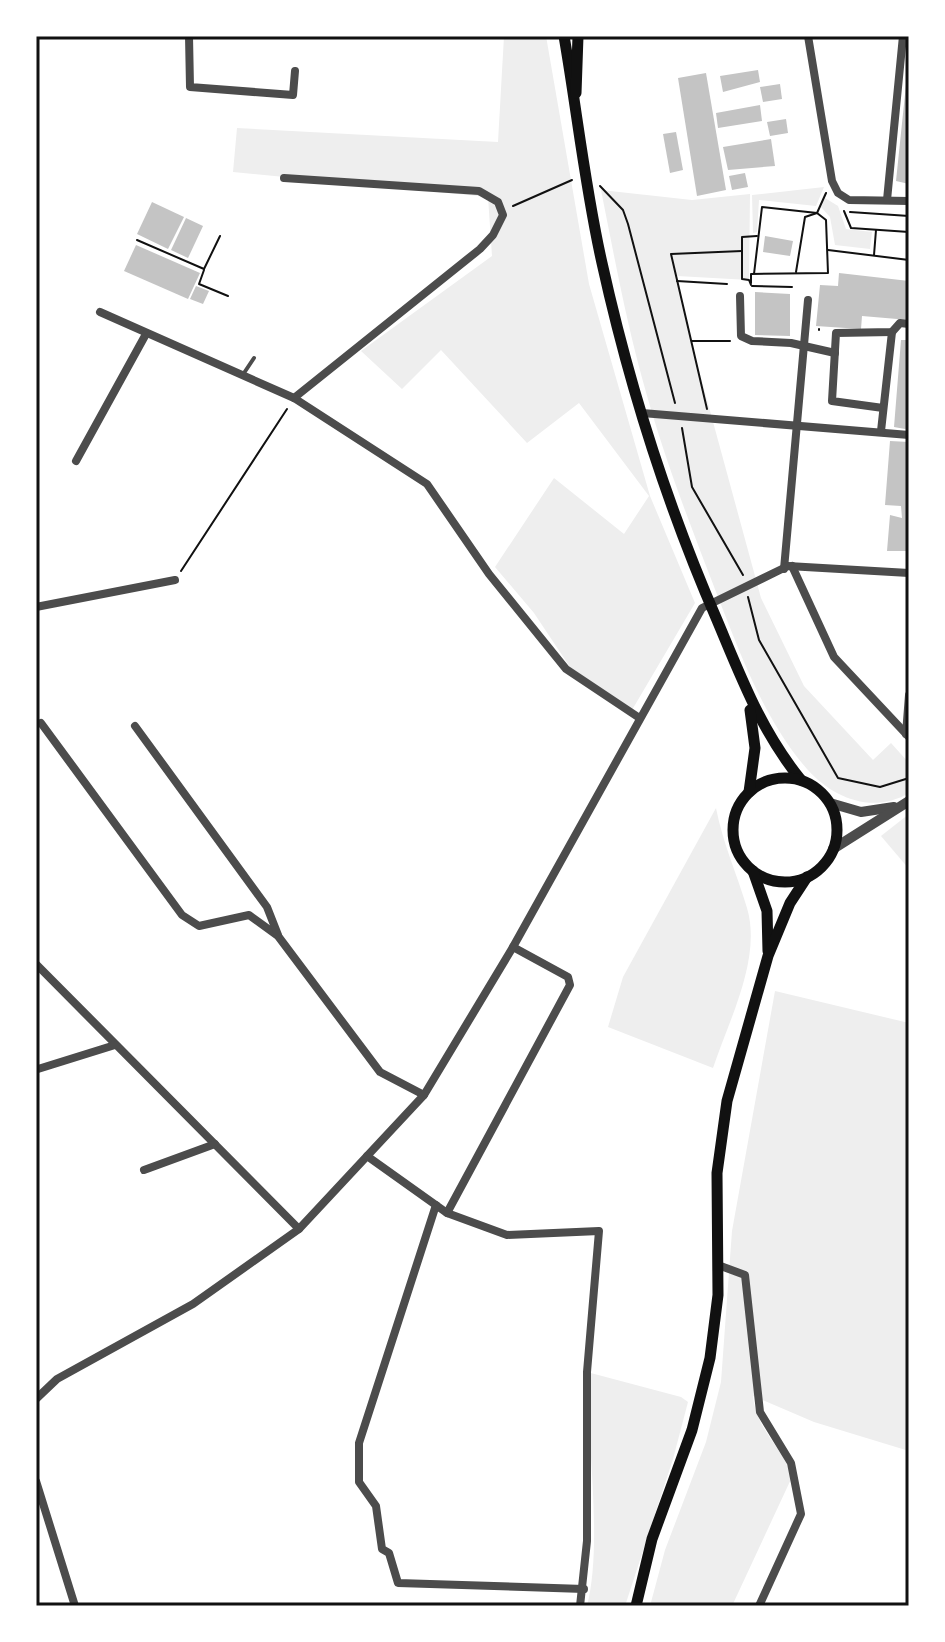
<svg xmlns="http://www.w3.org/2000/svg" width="945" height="1642" font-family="'Source Serif 4',serif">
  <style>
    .green { fill: #eee }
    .building { fill: #c4c4c4 }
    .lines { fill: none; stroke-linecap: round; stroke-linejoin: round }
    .path { stroke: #111; stroke-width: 2 }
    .service { stroke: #4c4c4c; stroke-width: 4 }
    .minor { stroke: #4c4c4c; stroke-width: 8 }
    .tertiary { stroke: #4c4c4c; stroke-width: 10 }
    .secondary { stroke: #111; stroke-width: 11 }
    .neatline { fill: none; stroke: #111; stroke-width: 3 }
  </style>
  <rect width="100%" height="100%" fill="#fff"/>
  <g class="green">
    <path d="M504,36H546L589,284L650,496L695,603L632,710L570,667L534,613L495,567L554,478L624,534L649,496L579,403L527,443L441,350L402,389L361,351L492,256L488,197L233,172L237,128L498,142Z"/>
    <path d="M824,187L816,206L759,200L757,232L753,233L752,195Z"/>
    <path d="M601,190L692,200L750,194L749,280L677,276L691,341L761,598L804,686L873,760L891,743L909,763V793C873,814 834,799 807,769C765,721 741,656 718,597C691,527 664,458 644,385C626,321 614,255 601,190Z"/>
    <path d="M825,198L838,206L846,229L872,232L870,249L835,245L830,217L821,207Z"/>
    <path d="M716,808C723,844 737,874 747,908C762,958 729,1020 713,1068L608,1027L623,977Z"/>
    <path d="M909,814V869L881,836Z"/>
    <path d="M775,991L909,1023V1451L814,1422L753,1396C756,1430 782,1446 792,1477L732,1606H650L665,1550L706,1442L721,1382L732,1231Z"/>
    <path d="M587,1372L681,1397L688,1402L673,1459L625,1606H587C603,1543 587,1441 587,1372Z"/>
  </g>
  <g class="building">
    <path d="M758,70L760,82L723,92L720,76Z"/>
    <path d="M706,73L726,190L697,196L678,78Z"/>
    <path d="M907,75H909V184L896,181Z"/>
    <path d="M780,84L782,99L763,102L760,87Z"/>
    <path d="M760,105L762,121L718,128L716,113Z"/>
    <path d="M786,119L788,133L770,136L767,122Z"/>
    <path d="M676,132L683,170L670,173L663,134Z"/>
    <path d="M771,139L775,166L728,170L723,147Z"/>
    <path d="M745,173L748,187L732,190L729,176Z"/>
    <path d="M152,202L184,217L168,249L137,234Z"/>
    <path d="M186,218L203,226L188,258L171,250Z"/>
    <path d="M765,236L793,241L790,256L763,252Z"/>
    <path d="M136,245L200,273L188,299L124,271Z"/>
    <path d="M839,273L909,281V320L862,316L861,329L816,326L820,285L838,286Z"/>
    <path d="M196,286L209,291L203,304L190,299Z"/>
    <path d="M755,292L790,294V336L755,335Z"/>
    <path d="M906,336H909V428L905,429L894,427L901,340H906Z"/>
    <path d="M890,441L909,442V551H887L890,515L902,518L901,506L885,505Z"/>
  </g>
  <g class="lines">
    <g class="path">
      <path d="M600,186L623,210L628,224L675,403"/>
      <path d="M513,206L572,180"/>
      <path d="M844,211L851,228L909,232"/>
      <path d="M850,212L909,216"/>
      <path d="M137,240L204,269L220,236"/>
      <path d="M828,250L909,260"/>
      <path d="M874,255L876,230"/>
      <path d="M204,270L199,284L228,296"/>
      <path d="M796,272L805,217L817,213L826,193"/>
      <path d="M677,281L727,284"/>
      <path d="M751,283V274L828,273L826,220L817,213L762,207L754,274"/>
      <path d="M751,285L749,280L742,279V237L757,236"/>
      <path d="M752,286L792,287"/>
      <path d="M819,330V329"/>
      <path d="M692,341H730"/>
      <path d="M707,409L671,254L742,251"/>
      <path d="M682,428L692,487L743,575"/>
      <path d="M181,571L287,409"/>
      <path d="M748,597L759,640L838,778L880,787L909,778"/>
    </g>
    <path class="service" d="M244,373L254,358"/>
    <g class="minor">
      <path d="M189,36L190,87L293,95L295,71"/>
      <path d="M808,36L832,181L838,193L849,200L909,201"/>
      <path d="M284,178L479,191L498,202L503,215L493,235L480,249L294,398"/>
      <path d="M887,200L903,36"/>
      <path d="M740,296L741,336L752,341L791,343L835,353"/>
      <path d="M100,312L294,398L427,484L489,574L566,669L638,717"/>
      <path d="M883,408L832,401L836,333L892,332L900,323L909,324"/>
      <path d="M642,413L909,435"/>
      <path d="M881,431L892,332"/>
      <path d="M76,461L146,334"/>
      <path d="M792,566L834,657L909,737"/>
      <path d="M784,569L808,300"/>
      <path d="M36,607L175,580"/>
      <path d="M41,723L182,915L199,926L249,915L278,936L380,1072L424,1095"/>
      <path d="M135,726L267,907L278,935"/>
      <path d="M906,734L909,695"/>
      <path d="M36,964L299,1229"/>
      <path d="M38,1069L115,1045"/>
      <path d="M367,1156L447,1213L507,1235L599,1231L587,1372V1541L580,1606"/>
      <path d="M144,1170L215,1144"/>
      <path d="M436,1205L359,1443V1482L376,1506L382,1549L389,1553L398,1583L584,1589"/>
      <path d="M447,1213L570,985L568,977L513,947"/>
      <path d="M718,1265L745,1275L760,1412L791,1463L801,1514L759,1606"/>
      <path d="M36,1399L57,1379L193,1304L299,1229L424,1095L513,947L702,608L788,566L909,573"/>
      <path d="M36,1481L75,1606"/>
    </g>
    <g class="tertiary">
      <path d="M830,803L861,812L894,807"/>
      <path d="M833,849L909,801"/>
    </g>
    <g class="secondary">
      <path d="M564,36C577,111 585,188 602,263C629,385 667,505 717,620C741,677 761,731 801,780"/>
      <path d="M576,93L578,36"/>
      <circle cx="785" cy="830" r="52"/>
      <path d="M749,792L755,748L750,710"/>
      <path d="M753,871L767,911L768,951"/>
      <path d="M636,1606L652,1539L692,1430L710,1358L718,1295L717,1173L727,1101L768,956L790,903L807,877"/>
    </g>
  </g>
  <rect width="945" height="1642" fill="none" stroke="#ffffff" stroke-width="76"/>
  <rect x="38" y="38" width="869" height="1566" class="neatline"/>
</svg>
